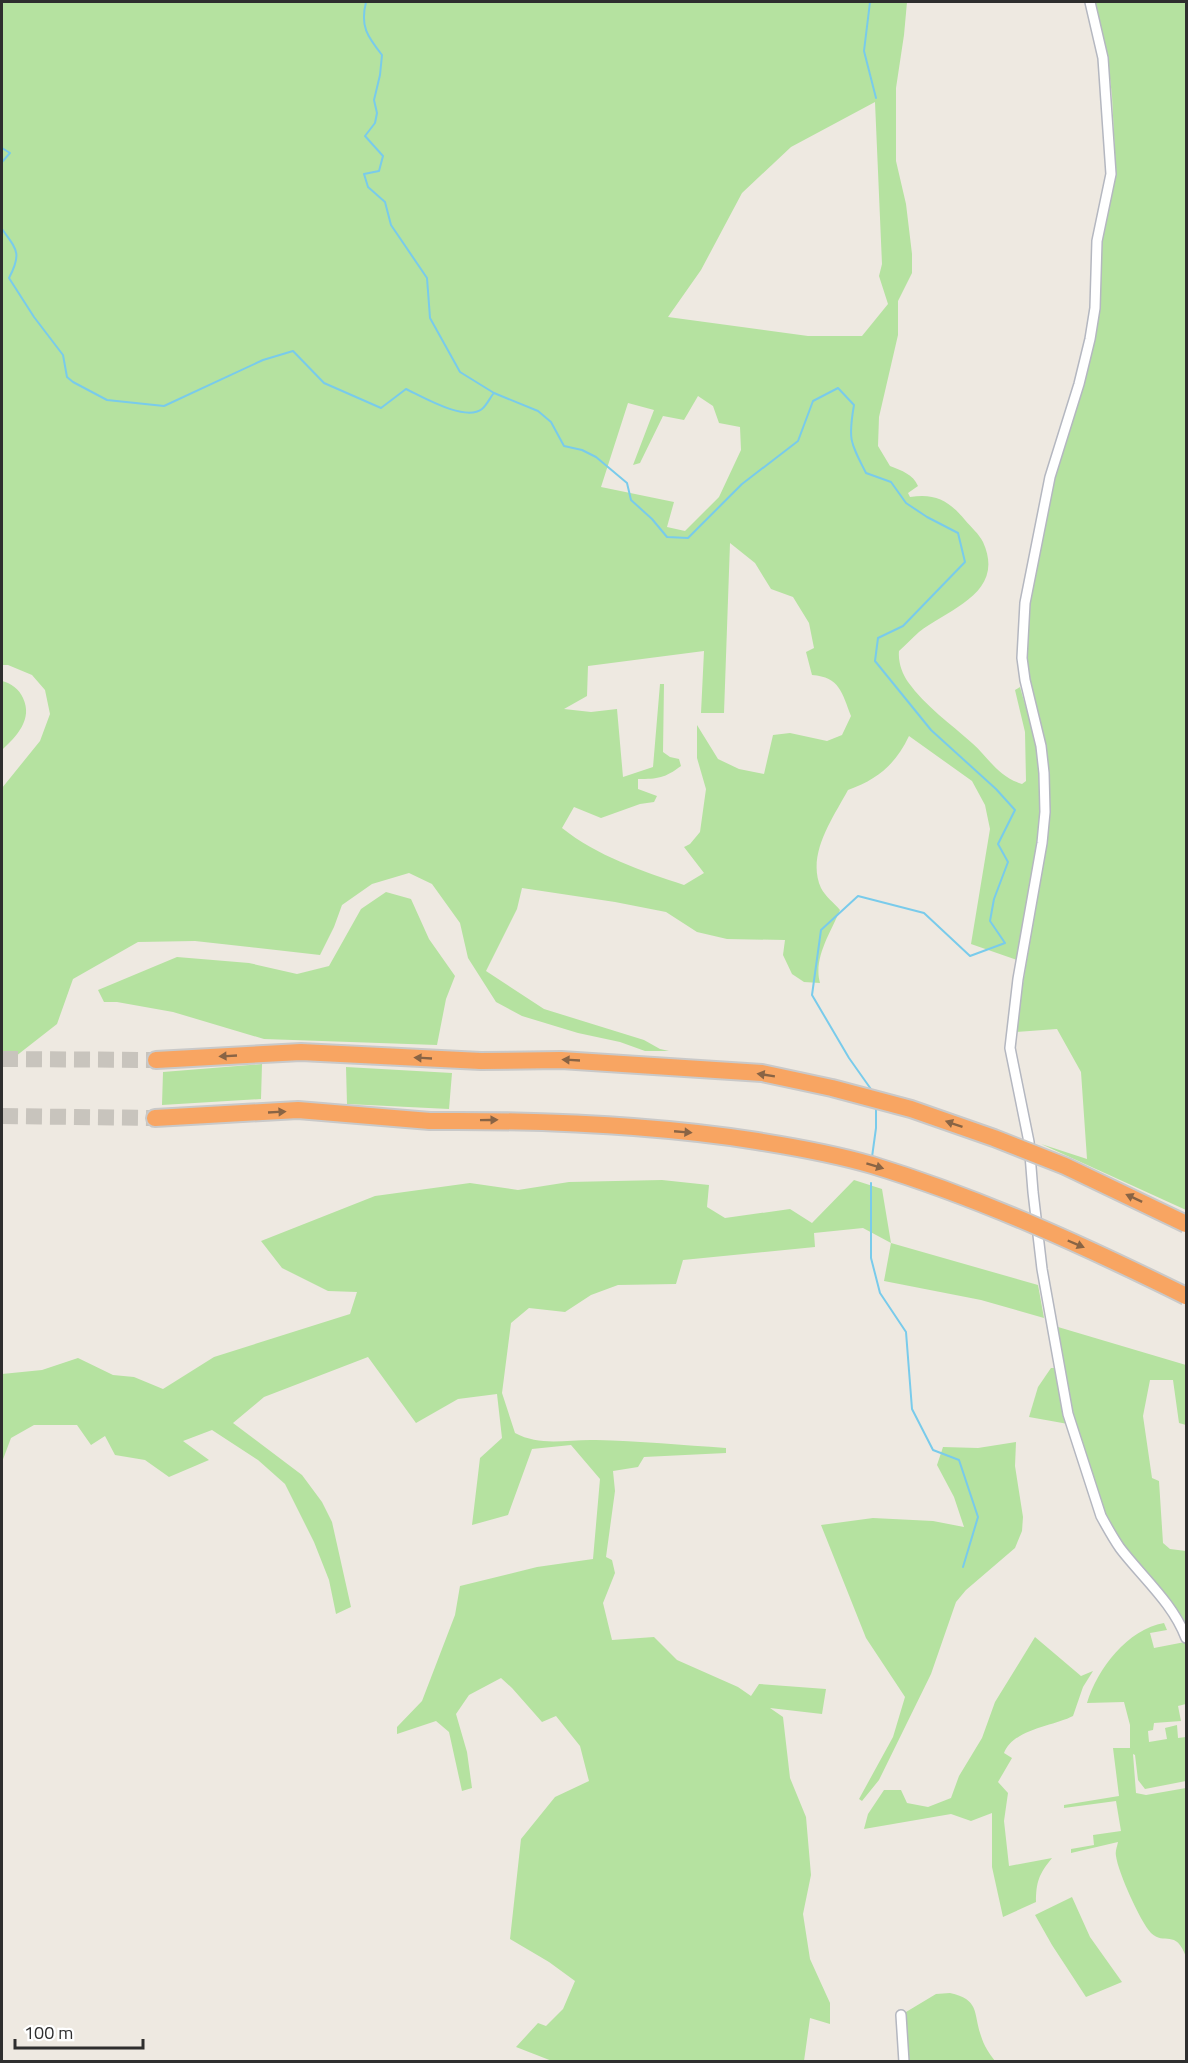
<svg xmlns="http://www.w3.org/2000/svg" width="1188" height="2063" font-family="'Titillium Web',sans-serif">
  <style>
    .green { fill: #b5e2a0; fill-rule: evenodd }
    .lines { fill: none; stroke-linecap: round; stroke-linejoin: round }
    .stream { stroke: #79cbeb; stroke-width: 2 }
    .highway-tunnel { stroke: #c8c4bd; stroke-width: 16; stroke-dasharray: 16 8; stroke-linecap: butt }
    .street-casing { stroke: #b4b7c0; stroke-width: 12 }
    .highway-casing { stroke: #c9c9c9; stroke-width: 20 }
    .street { stroke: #fff; stroke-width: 9 }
    .highway { stroke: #f8a562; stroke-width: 16 }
    .highway-bridge-casing { stroke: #c9c9c9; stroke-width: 20; stroke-linecap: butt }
    .highway-bridge { stroke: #f8a562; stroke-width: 16 }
    .oneway { fill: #896445 }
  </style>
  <rect width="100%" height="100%" fill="#eee9e1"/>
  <g class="green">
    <path d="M2,2H907L904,35L896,88V161L906,204L912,254V273L898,301V335L879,417L878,446L890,466C902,471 913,474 918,486L908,493L910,497C936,493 949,501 965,520C971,527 979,534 983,542C1006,593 950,608 919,632C912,638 906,645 899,651C898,662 902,673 908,682C925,706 951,724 972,743C990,759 997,776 1022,784L1026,781L1025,732L1015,690L1020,687C1027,712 1036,737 1039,763C1045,829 1029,896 1017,960L971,944L990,829L985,805L972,781L909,736C895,765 878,779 848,790C833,818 806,855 821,888C825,896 834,903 840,910C831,932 813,958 820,983L804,982L792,974L783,955L785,940L727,939L697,932L666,912L615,902L522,888L517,909L486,971L544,1009L644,1040L660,1049L669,1051H645L620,1042L578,1033L522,1016L496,1002L468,958L460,923L432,884L409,873L372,884L342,905L334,927L320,955L195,941L138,942L73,979L57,1024L2,1067V788L40,741L50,714L45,690L32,675L8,665H2ZM875,102L882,264L879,276L888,304L862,336H808L668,317L701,270L742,193L791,147ZM698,396L713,406L719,423L740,427L741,450L719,497L685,531L667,527L674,502L601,487L628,403L654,410L633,465L640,463L663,416L684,420ZM730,543L755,563L771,589L793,597L809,623L814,648L806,652L812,675C840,677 842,693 851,716L842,735L827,741L790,733L773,735L764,774L739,769L718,759L697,725V758L706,789L700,832L690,844L684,847L704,873L684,885C642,871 597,856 562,828L574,807L601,818L640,804L654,802L657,796L638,789V779C658,779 665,778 681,766L679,759L670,757L663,752L664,684H660L653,767L623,777L617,709L591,712L564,709L587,696L588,666L704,651L701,713H724Z"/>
    <path d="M1095,2H1186V1210L1041,1144L1087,1159L1081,1072L1057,1029L1015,1032L1045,851L1049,784L1044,735L1031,686L1027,658L1030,602L1057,465L1078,404L1097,322L1101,247L1116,173L1112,96L1107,52Z"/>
    <path d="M2,681C11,683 19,689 23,698C33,719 17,736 2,750Z"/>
    <path d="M386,892L411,899L429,939L455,976L446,999L437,1045L264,1039L173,1012L117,1002H104L98,990L177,957L249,963L297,974L329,966L361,909Z"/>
    <path d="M262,1064L261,1099L162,1105L163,1072Z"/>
    <path d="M346,1067L452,1073L449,1109L347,1104Z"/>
    <path d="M662,1180L709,1185L707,1207L725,1218L790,1209L812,1223L854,1180L882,1189L891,1243L1038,1285L1044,1318L981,1300L884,1281L891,1243L863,1228L814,1233L815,1247L683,1260L676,1284L618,1285L591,1295L565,1312L529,1308L511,1323L502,1393L515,1433C541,1447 568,1439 596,1440C639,1441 683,1445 726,1448V1453L644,1457L638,1467L613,1471L615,1491L606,1557L612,1560L615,1573L603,1603L612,1640L654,1637L677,1660L738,1687L751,1696L759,1684L826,1689L822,1714L770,1708L783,1717L790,1778L806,1817L811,1875L803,1914L810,1959L830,2003V2024L810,2018L804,2061H552L516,2047L538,2023L546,2026L563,2009L575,1981L549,1962L510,1939L521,1839L555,1797L589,1781L580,1746L556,1716L542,1722L512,1688L501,1678L469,1695L456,1714L467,1752L472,1788L462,1791L449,1732L436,1721L397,1734V1727L422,1701L455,1615L460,1586L537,1567L593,1559L600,1479L571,1445L532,1449L508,1515L472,1525L480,1458L502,1438L497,1394L458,1399L416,1423L368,1357L264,1397L233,1423L302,1475L322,1502L332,1522L351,1607L336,1614L329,1580L314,1542L285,1484L258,1460L212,1430L183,1441L209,1460L169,1477L145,1460L115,1455L105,1436L91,1445L77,1425H34L11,1438L2,1462V1374L42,1370L78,1358L113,1375L134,1377L163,1389L214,1357L350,1314L357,1292L328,1291L282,1268L261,1241L375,1196L470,1183L518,1190L569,1182Z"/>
    <path d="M1058,1327L1186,1365V1425L1179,1423L1173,1380H1150L1143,1416L1152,1478L1159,1481L1163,1543L1170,1549L1186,1551V1624L1126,1549L1103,1509L1076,1423L1066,1382Z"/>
    <path d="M1051,1368H1055L1056,1370L1068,1424L1029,1417L1038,1387Z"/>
    <path d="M1016,1442L1015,1466L1023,1517L1022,1531L1015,1548L966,1590L956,1602L931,1674L879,1780L862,1801L859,1799L893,1737L905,1697L866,1638L821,1525L873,1518L933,1521L964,1527L954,1497L937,1465L943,1447L978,1448Z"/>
    <path d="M1164,1623L1167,1630L1150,1633L1154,1648L1185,1642L1186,1647V1704L1178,1706L1181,1721L1154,1723L1153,1730L1148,1731L1149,1742L1167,1739L1165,1728L1177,1725L1178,1738L1186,1737V1781L1145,1789L1138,1780L1135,1755L1133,1754L1136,1793L1146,1795L1186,1788V1957C1176,1928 1164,1946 1151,1933C1140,1921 1118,1872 1116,1856C1115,1851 1117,1847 1118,1842L1071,1853V1849L1094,1845L1093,1835L1121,1831L1116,1801L1064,1808V1805L1119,1796L1113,1748H1130V1725L1124,1702L1087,1703C1097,1669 1128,1629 1164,1623Z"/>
    <path d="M1035,1637L1081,1676L1093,1671L1083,1687L1073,1716C1054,1726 1013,1729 1004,1753L1012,1758L998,1782L1008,1793L1004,1821L1009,1866L1052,1858C1039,1874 1036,1882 1036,1902L1003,1917L992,1867V1813L971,1821L951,1814L864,1829L868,1814L884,1790H901L907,1803L928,1807L951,1798L959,1776L982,1738L995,1702Z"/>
    <path d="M1072,1897L1090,1937L1122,1982L1086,1997L1052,1945L1035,1915Z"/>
    <path d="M950,1993C980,2000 973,2012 981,2036C984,2046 989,2053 995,2061H908L906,2023L901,2015L936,1994Z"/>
  </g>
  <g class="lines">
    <g class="stream">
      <path d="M366,2C360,26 367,36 382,55L380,75L374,100L377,113L375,123L365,136L383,156L379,171L364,174L368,187L385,202L391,225L427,278L430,318L460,372L494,393L538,411L551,422L564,446L582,450L596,457L627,483L631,500L652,519L667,537L688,538L742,484L798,441L813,401L838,388L854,405C848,439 850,442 866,473L891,482L906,503L927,517L958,533L965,562L903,626L878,638L875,661L931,730L996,789L1015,810L998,844L1008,862L994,899L990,921L1005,943L970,956L924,913L858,896L821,930L812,995L849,1058L873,1092"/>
      <path d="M870,2L864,51L876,98"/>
      <path d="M2,148L10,153L2,162"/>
      <path d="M2,229C17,250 22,253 9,278L34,317L63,355L67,377L73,382L107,400L164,406L263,360L293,351L324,383L381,408L406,389C423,397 465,422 482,409C486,406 490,398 493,394"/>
      <path d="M872,1157L876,1128V1106"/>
      <path d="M871,1183V1258L880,1293L906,1332L912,1409L933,1450L959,1460L978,1517L963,1567"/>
    </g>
    <g class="highway-tunnel">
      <path d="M2,1059L156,1060"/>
      <path d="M2,1116L155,1118"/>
    </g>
    <defs>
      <g id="street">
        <path d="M1090,2L1103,58L1111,174L1097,241L1095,308L1090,339L1079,384L1050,477L1025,603L1022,658L1025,680L1041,746L1044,773L1045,812L1042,843L1018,979L1010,1048L1029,1142L1033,1192L1042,1269L1068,1414L1101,1516C1107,1527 1113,1538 1120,1548C1142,1577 1173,1603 1186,1638"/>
        <path d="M901,2015L904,2062"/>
      </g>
      <g id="highway">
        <path d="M156,1060L301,1052L481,1061"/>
        <path d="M155,1118L298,1110L430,1121"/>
      </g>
    </defs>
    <use href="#street" class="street-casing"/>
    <use href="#highway" class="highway-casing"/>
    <use href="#street" class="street"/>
    <use href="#highway" class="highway"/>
    <defs>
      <g id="highway-bridge">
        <path d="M481,1061L561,1060L762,1073L832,1088L911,1109L994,1138L1065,1166L1186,1224"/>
        <path d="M430,1121C540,1120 648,1124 757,1141C795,1147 835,1154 872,1165C980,1198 1085,1246 1186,1296"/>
      </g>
    </defs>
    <use href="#highway-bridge" class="highway-bridge-casing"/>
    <use href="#highway-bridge" class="highway-bridge"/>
  </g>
  <defs><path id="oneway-solid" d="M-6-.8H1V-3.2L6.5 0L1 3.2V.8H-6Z" transform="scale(1.5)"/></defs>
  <g class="oneway">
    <use href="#oneway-solid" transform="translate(228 1056) rotate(177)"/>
    <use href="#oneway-solid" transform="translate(423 1058) rotate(-177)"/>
    <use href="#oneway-solid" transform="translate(571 1060) rotate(-177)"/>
    <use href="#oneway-solid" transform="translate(766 1075) rotate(-171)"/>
    <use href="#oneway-solid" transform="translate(277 1112) rotate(-3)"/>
    <use href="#oneway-solid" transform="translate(489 1120) rotate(-1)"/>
    <use href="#oneway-solid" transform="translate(954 1124) rotate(-161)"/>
    <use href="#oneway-solid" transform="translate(683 1132) rotate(5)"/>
    <use href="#oneway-solid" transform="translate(875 1166) rotate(17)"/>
    <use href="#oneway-solid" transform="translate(1134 1198) rotate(-155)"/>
    <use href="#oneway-solid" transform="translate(1076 1244) rotate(23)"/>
  </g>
  <rect width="1188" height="2063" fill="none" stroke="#2e2e2e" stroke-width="6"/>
  <path d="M15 2039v9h128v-9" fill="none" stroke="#2e2e2e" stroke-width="3"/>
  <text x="24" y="2039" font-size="18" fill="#2e2e2e" stroke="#ffffff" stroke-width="4.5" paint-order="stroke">100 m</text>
</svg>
